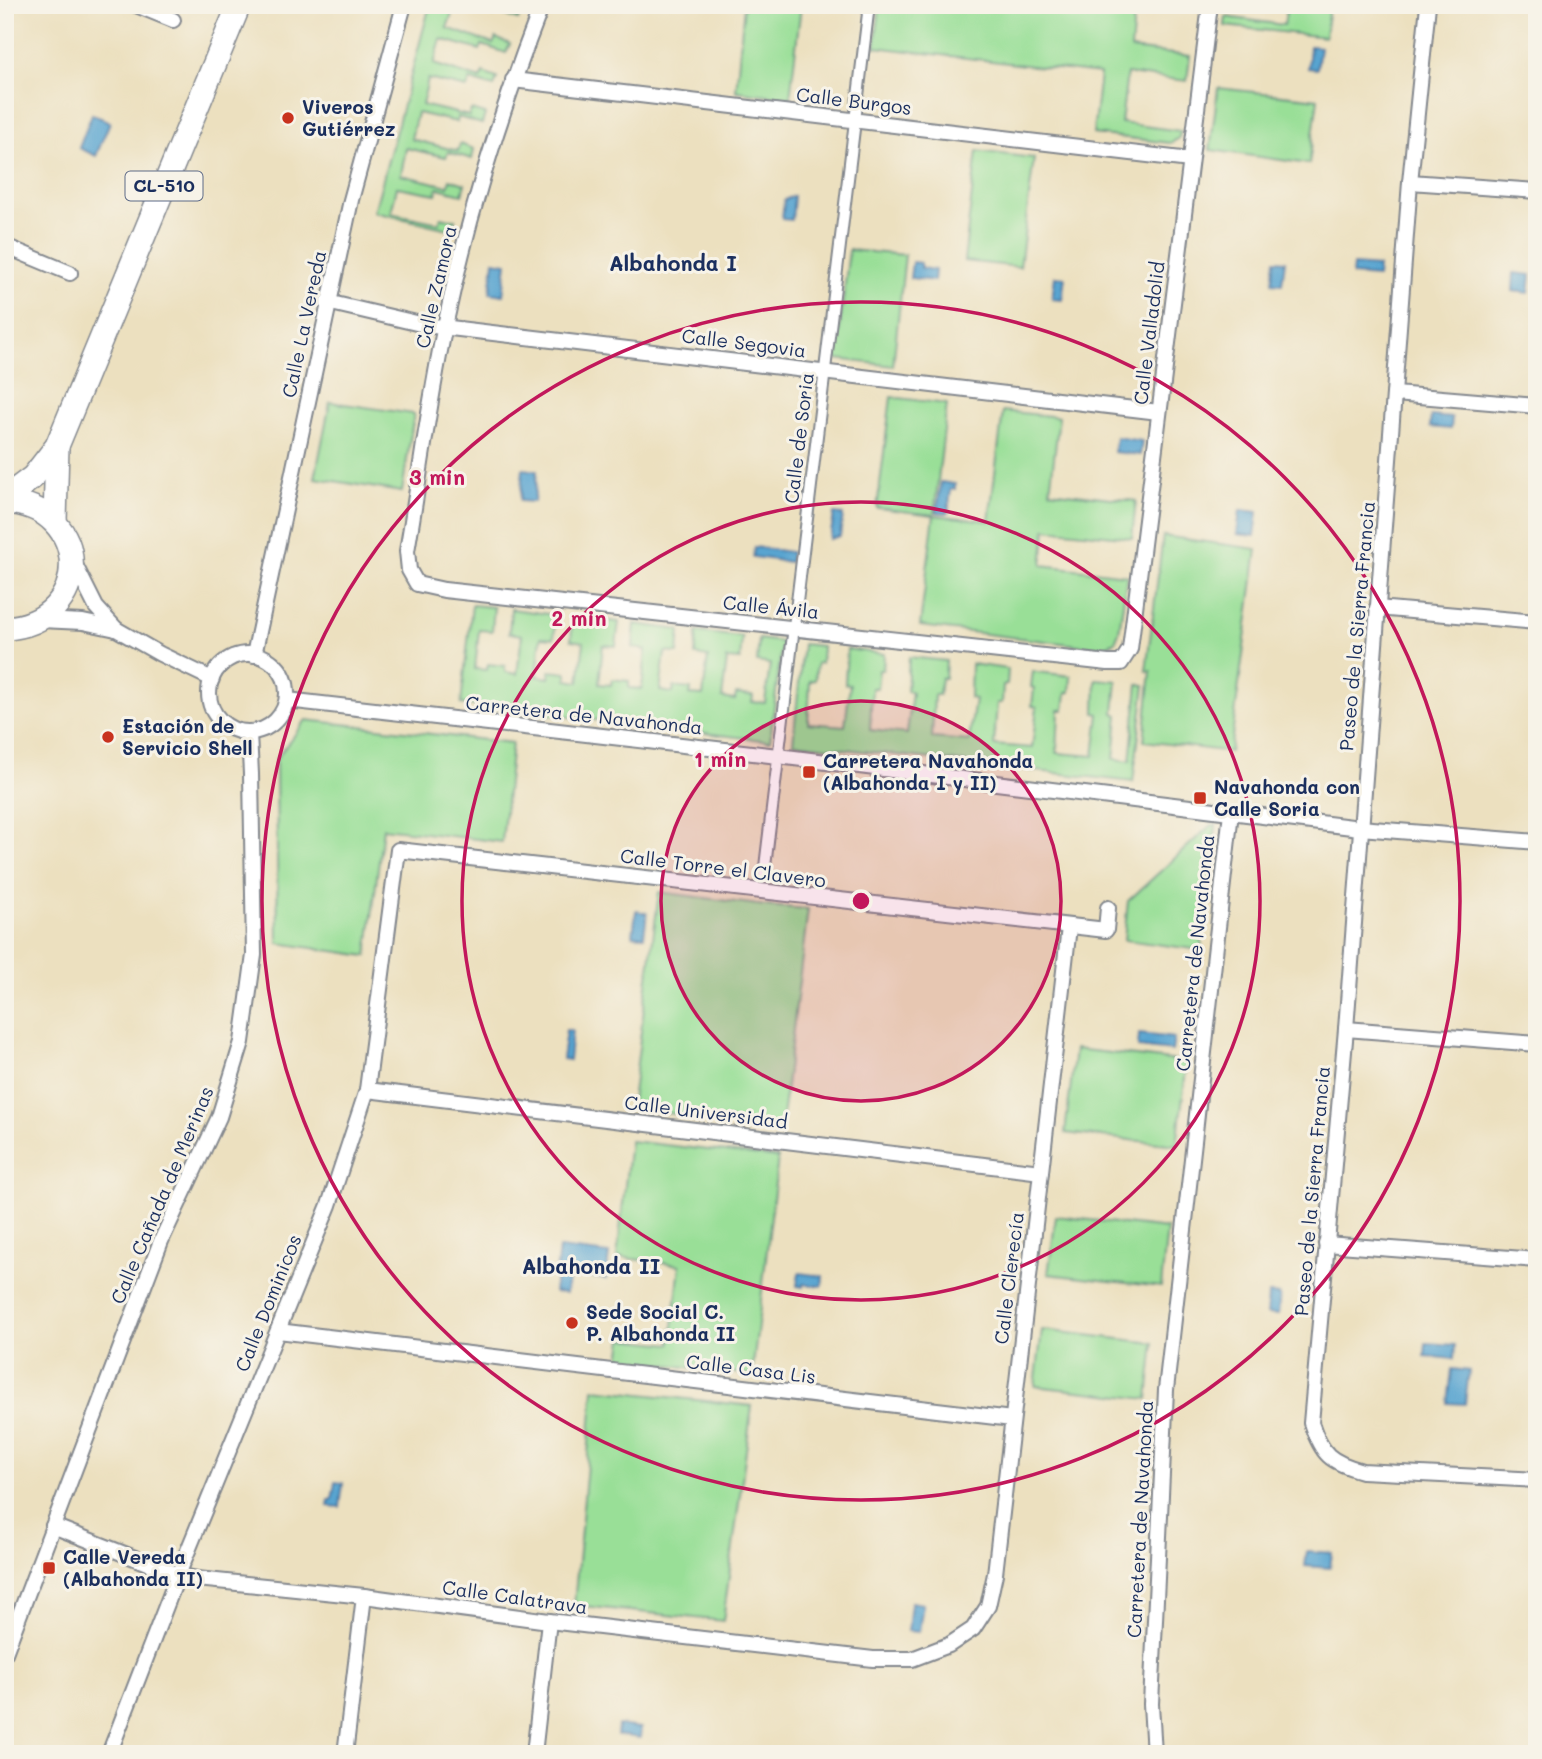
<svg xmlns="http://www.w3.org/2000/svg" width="1542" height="1759" font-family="Mali,sans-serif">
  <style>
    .green { fill: #99df97; stroke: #5a877a; stroke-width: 2 }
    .water { fill: #58a4d0; stroke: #3a6a97; stroke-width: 2 }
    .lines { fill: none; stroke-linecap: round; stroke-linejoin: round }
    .pedestrian-casing { stroke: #84888e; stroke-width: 14 }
    .minor-casing { stroke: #84888e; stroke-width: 18 }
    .primary-casing { stroke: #84888e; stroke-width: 26 }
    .pedestrian { stroke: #fff; stroke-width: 10 }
    .minor { stroke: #fff; stroke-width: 14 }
    .primary { stroke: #fff; stroke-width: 23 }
    .ring { fill: none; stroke: #c2185b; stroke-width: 3.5 }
    .poi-dot { fill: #c8321e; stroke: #f7f3e8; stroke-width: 2.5 }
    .labels { text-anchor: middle; stroke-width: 6; stroke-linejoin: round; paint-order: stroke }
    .shield { fill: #f7f3e8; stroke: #5d6a87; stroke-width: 2 }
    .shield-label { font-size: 18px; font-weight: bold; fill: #1b2f5e }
    .street-label { font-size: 19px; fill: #1b2f5e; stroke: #f7f3e8 }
    .poi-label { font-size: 19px; font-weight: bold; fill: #1b2f5e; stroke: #f7f3e8; text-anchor: start }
    .neighbourhood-label { font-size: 21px; font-weight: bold; fill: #1b2f5e; stroke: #f7f3e8 }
    .centre { fill: #c2185b; stroke: #f7f3e8; stroke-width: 3.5 }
    .ring-label { font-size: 21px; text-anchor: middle; font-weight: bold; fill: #c2185b; stroke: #f7f3e8; stroke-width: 6; stroke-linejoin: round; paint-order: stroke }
  </style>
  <rect width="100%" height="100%" fill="#f7f3e8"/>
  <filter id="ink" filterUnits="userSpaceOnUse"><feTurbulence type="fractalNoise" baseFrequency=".0143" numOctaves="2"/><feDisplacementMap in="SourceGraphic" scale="14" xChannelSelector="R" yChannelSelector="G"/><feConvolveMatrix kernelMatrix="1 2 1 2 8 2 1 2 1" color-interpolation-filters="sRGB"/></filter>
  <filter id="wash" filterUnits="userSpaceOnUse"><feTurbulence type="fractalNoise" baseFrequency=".00686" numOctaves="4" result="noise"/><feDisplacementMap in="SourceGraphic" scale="28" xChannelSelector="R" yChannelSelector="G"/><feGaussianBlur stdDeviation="1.57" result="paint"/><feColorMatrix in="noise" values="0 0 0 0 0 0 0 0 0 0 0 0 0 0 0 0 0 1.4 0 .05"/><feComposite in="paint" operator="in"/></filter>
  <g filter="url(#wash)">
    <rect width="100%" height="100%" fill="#ece0bf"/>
    <g class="green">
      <path d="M430,5H455L447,28L493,44L496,38L510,44L506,53L482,45L480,50L441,39L434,64L480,79L483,73L497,78L494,87L470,80L467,88L428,79L422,105L469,116L471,110L485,114L482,124L458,117L457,122L417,113L411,139L458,151L460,144L474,149L472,159L448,152L446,157L406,148L401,175L448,186L450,179L465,184L462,194L438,188L436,194L397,187L391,213L439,223L441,217L455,220L453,230L374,212Z"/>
      <path d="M463,5H497L505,8L506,5L523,8L518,20L496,12L494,16Z"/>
      <path d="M744,5H801L790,98L736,91Z"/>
      <path d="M880,5H1135L1131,49L1190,56L1187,81L1127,74L1121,123L1181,131L1178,139L1170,143L1093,134L1100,74L875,47Z"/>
      <path d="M1287,5H1329L1325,37L1225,26L1226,17L1284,25Z"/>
      <path d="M1218,88L1318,99L1309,164L1210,150Z"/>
      <path d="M977,151L1034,158L1020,267L964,261Z"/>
      <path d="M849,250L905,255L893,366L836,359Z"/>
      <path d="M891,397L947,404L934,515L989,521L1003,411L1059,417L1050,491L1136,501L1132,538L1046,529L1042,565L1127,575L1119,632L1115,642L1102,648L920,626L934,515L877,508Z"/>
      <path d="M330,402L414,414L402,492L315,478Z"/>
      <path d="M1163,536L1257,549L1230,752L1144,741L1151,671H1146Z"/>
      <path d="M472,605L494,607L492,631L479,630L475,669L487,670L488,664L505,666V672L517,674L522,635L509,633L511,609L556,615L554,638L541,637L537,676L549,678L550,671L567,673V680L579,682L584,642L571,640L573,617L619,622L616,646L603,645L599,684L611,685L612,679L629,681V688L642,689L646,650L633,648L635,624L680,630L678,653L665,652L660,691L673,693L674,687L691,689L690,695L703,696L708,657L695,655L697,632L742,637L740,660L727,659L722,698L735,700L736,694L753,696L752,702L765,703L770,664L757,662L759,639L782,642L770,741L461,704Z"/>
      <path d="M803,644L822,646L821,663H817L815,680L810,681L808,723L845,726L850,685L845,684L847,649L884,654L883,670H879L877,688H872L870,730L907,734L912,692L907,691L909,657L946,661L945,678H941L939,695H934L932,738L969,741L975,699L970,698L971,664L1008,669L1007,685H1003L1002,703H997L994,745L1032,748L1037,707L1032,706L1034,688L1031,687L1033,671L1037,672L1071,676L1070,692L1066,693L1064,710H1059L1057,753L1094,756L1099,714L1095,713L1096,679L1117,681L1114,713L1118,715L1114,759L1130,761L1138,684L1145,685L1133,782L793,743Z"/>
      <path d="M306,720L512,743L502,842L383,828L367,956L278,943L276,759Z"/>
      <path d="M1211,825H1216L1201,950L1124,940L1128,901Z"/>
      <path d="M659,892L766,906L808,909L781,1126L631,1109Z"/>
      <path d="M1075,1049L1187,1062L1177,1145L1065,1133Z"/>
      <path d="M630,1141L778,1158L752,1375L620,1359L623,1339L671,1344L680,1265L617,1257Z"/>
      <path d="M1056,1216L1167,1229L1161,1287L1048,1274Z"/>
      <path d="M1042,1330L1154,1343L1148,1399L1035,1386Z"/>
      <path d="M594,1389L752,1406L723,1621L574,1605Z"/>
    </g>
    <g class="water">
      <path d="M1310,46L1320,47L1317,69L1308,68Z"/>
      <path d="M92,114L110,122L96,156L79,148Z"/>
      <path d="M794,196L792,220L782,219L784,200Z"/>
      <path d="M1275,260L1285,261L1282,284L1272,283Z"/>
      <path d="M494,261L507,263L503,295L490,293Z"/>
      <path d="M912,262L921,263V268L935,270L934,281L910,278Z"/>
      <path d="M1353,265L1378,267L1377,277L1352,275Z"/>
      <path d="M1514,273L1531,275L1529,293L1513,291Z"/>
      <path d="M1055,276L1065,277L1062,300L1052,299Z"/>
      <path d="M1431,416L1452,418L1451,429L1430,427Z"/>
      <path d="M1116,437L1142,441L1140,455L1114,452Z"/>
      <path d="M523,469L537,471L534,502L520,501Z"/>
      <path d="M941,482L955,484V489H951L948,513L937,512Z"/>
      <path d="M1240,510L1258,512L1255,536L1237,534Z"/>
      <path d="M834,514L843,515L840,536L830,539Z"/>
      <path d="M754,547L791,552L790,562L753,557Z"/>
      <path d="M636,911L647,913L644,936L633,935Z"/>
      <path d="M566,1030H572L569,1060L562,1059Z"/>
      <path d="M1139,1034L1174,1038L1172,1051L1138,1047Z"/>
      <path d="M559,1248L609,1254L606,1279L569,1274L566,1293L554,1292Z"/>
      <path d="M799,1273L823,1276L822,1286L803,1284V1287L797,1286Z"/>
      <path d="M1268,1294L1280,1295L1278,1315L1267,1314Z"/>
      <path d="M1426,1343L1455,1345L1454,1359L1425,1356Z"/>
      <path d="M1452,1369L1469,1371L1465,1404L1448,1403Z"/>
      <path d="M335,1482L343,1483L340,1507L328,1506L329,1500H332Z"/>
      <path d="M1307,1551L1332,1553L1330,1568L1305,1566Z"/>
      <path d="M911,1602L923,1604L919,1632L908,1631Z"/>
      <path d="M618,1725L641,1728L640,1738L617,1735Z"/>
    </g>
  </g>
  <g filter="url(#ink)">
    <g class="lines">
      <defs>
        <path id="pedestrian" d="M764,875L869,5"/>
        <g id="minor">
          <path d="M136,5L173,20"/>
          <path d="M542,5C501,110 468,216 445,326C429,400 420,476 407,551L409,570L417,584L444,590L1108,663H1121L1130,649L1210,5"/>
          <path d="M1428,5L1410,182L1346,1029L1311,1423C1322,1455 1330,1462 1362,1471L1537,1480"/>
          <path d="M513,80L1190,160"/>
          <path d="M1410,182L1537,191"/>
          <path d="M5,246L70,273"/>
          <path d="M327,302L425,325L1159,412"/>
          <path d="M1395,394L1537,406"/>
          <path d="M74,563L96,607L116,629"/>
          <path d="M1377,608L1537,622"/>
          <path d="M41,620L83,622L116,629L160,654L212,679"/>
          <circle cx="248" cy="693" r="39"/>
          <path d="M254,655L351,200L404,5"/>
          <path d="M287,700L778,756L1360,828L1537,842"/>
          <path d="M1346,1029L1537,1044"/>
          <path d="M367,1090L1041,1172"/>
          <path d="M1326,1244L1537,1260"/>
          <path d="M278,1331L1012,1419"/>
          <path d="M53,1526L178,1575L197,1579L364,1596L549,1621L873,1659H912L949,1645L973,1629L988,1606L995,1574L1069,927"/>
          <path d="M5,1653L161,1241L219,1117L242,1042L254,955L251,774L249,733"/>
          <path d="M109,1754L178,1575L329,1205L367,1090L398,850L1106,930L1108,908"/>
          <path d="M345,1754L364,1596"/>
          <path d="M534,1754L549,1621"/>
          <path d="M1154,1754L1151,1704L1166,1390L1231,812"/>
        </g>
        <g id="primary">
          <path d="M5,498L33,477L57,446L239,5"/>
          <path d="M5,502C93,506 94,623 5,628"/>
          <path d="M55,522L57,446"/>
        </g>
      </defs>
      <use href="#pedestrian" class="pedestrian-casing"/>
      <use href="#minor" class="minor-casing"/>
      <use href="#primary" class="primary-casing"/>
      <use href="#pedestrian" class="pedestrian"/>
      <use href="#minor" class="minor"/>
      <use href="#primary" class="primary"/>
    </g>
  </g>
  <circle cx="861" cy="901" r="200" fill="#c2185b" fill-opacity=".12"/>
  <g class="ring">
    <circle cx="861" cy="901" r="200"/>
    <circle cx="861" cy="901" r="399"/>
    <circle cx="861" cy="901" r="599"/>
  </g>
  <g class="poi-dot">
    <circle cx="288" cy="118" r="7"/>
    <circle cx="108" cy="737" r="7"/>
    <rect x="802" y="765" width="14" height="14" rx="3.5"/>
    <rect x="1193" y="791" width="14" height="14" rx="3.5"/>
    <circle cx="572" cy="1323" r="7"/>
    <rect x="42" y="1561" width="14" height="14" rx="3.5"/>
  </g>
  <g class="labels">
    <rect class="shield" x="125.5" y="171.5" width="77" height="29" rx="5"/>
    <g class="shield-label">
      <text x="164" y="192">CL-510</text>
    </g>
    <g class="street-label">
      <text transform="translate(854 101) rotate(7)" y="7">Calle Burgos</text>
      <text transform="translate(436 287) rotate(-77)" y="7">Calle Zamora</text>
      <text transform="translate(304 324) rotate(-78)" y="7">Calle La Vereda</text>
      <text transform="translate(1149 333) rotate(-83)" y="7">Calle Valladolid</text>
      <text transform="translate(744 343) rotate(7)" y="7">Calle Segovia</text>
      <text transform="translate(799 438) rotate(-83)" y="7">Calle de Soria</text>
      <text transform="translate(771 607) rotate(6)" y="7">Calle Ávila</text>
      <text transform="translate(1357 626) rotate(-85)" y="7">Paseo de la Sierra Francia</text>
      <text transform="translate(584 715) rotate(6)" y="7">Carretera de Navahonda</text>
      <text transform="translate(723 868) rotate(7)" y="7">Calle Torre el Clavero</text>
      <text transform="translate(1195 953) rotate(-84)" y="7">Carretera de Navahonda</text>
      <text transform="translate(706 1112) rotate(7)" y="7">Calle Universidad</text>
      <text transform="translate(1312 1191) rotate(-85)" y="7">Paseo de la Sierra Francia</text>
      <text transform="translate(162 1195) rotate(-67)" y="7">Calle Cañada de Merinas</text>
      <text transform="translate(1009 1278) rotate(-83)" y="7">Calle Clerecía</text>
      <text transform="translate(268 1303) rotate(-68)" y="7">Calle Dominicos</text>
      <text transform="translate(751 1369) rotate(7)" y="7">Calle Casa Lis</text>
      <text transform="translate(1140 1519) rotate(-87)" y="7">Carretera de Navahonda</text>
      <text transform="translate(515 1597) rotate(8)" y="7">Calle Calatrava</text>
    </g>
    <g class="poi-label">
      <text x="302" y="114">Viveros<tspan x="302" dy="22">Gutiérrez</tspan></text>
      <text x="122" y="733">Estación de<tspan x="122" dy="22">Servicio Shell</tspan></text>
      <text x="823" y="768">Carretera Navahonda<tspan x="823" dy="22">(Albahonda I y II)</tspan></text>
      <text x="1214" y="794">Navahonda con<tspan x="1214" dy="22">Calle Soria</tspan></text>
      <text x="586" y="1319">Sede Social C.<tspan x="586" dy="22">P. Albahonda II</tspan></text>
      <text x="63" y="1564">Calle Vereda<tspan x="63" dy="22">(Albahonda II)</tspan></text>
    </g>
    <g class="neighbourhood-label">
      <text x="673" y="271">Albahonda I</text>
      <text x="591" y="1274">Albahonda II</text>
    </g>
  </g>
  <circle cx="861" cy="901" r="10" class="centre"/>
  <g class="ring-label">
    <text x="437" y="485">3 min</text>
    <text x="579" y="626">2 min</text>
    <text x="720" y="767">1 min</text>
  </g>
  <rect width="1542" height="1759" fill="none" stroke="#f7f3e8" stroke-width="28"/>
</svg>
